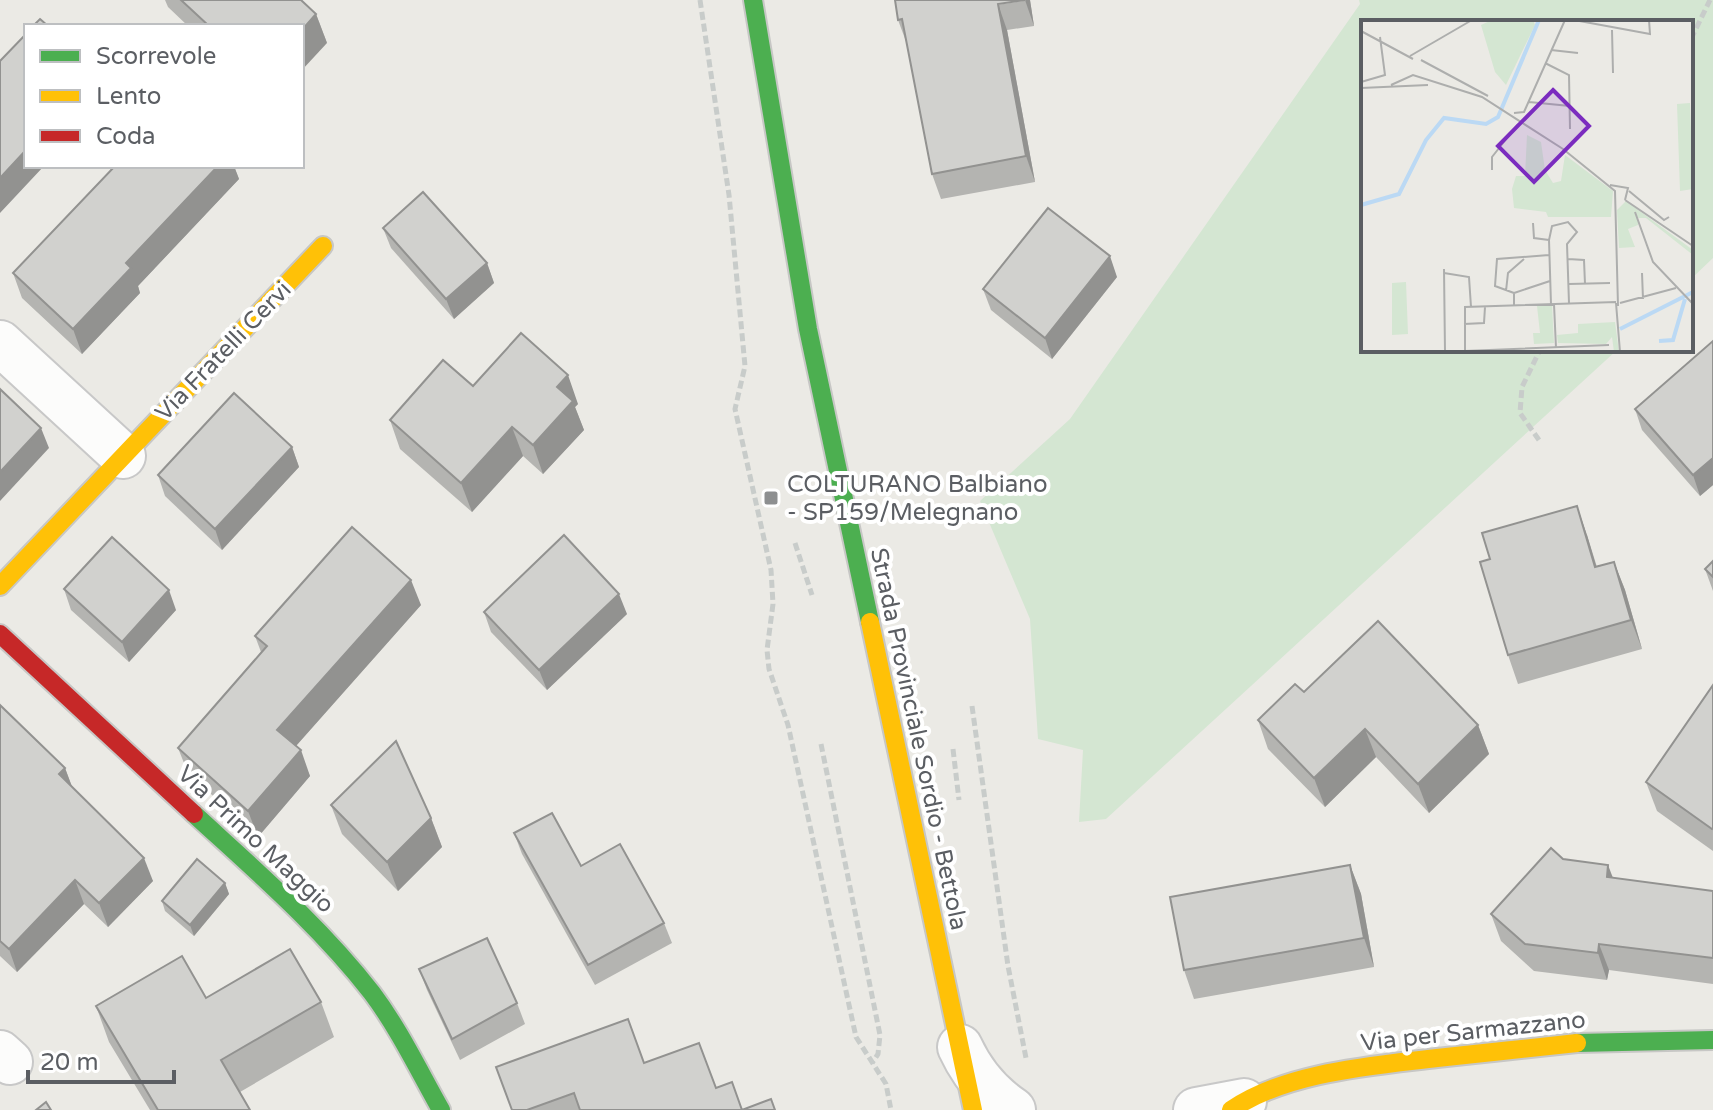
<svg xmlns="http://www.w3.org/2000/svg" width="1713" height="1110" font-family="'Varela Round',sans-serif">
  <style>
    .green { fill: #d4e6d2 }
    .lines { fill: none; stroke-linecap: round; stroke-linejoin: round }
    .street-casing { stroke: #c8c8c8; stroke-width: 48 }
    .fast-casing { stroke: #c7c7c5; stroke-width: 22 }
    .slow-casing { stroke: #c7c7c5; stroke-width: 22 }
    .jam-casing { stroke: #c7c7c5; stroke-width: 22 }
    .path { stroke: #c8ccca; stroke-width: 5; stroke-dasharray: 8 4; stroke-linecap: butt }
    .street { stroke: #fcfcfb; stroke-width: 44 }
    .fast { stroke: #4caf50; stroke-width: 18 }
    .slow { stroke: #ffc107; stroke-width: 18 }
    .jam { stroke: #c62828; stroke-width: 18 }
    .wall { fill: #b4b4b1 }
    .shaded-wall { fill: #929290 }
    .building { fill: #d1d1ce; stroke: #929290; stroke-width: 2 }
    .poi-dot { fill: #8d8f90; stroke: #fff; stroke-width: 3 }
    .labels { text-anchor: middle; stroke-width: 8; stroke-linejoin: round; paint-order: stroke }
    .street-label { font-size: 24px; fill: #5b5e63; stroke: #fff }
    .poi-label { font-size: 24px; fill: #5b5e63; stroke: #fff; text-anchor: start }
    .inset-river { fill: none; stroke: #bbd9f4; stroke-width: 4 }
    .inset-road { fill: none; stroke: #adaead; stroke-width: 2 }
    .view { fill: #7b2cbf; fill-opacity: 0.15; stroke: #7b2cbf; stroke-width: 4 }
    .inset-edge { fill: none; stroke: #5b5e63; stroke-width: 4 }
  </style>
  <rect width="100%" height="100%" fill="#ebeae5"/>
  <path class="green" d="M1359,0H1713V258L1691,279V22H1363V350H1617L1106,819L1079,822L1083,750L1038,739L1030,619L980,501L1070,419L1360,4Z"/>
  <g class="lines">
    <defs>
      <g id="street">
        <path d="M0,343L123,456"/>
        <path d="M960,1047C972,1073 989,1094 1013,1110"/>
        <path d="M0,1053L10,1062"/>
        <path d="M1196,1110L1244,1101"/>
      </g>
      <g id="fast">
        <path d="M753,0L808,329L870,622"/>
        <path d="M194,814C256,871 320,926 372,993C399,1029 419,1071 441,1110"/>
        <path d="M1577,1043L1713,1040"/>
      </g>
      <g id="slow">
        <path d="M0,586L323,246"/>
        <path d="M870,622L973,1110"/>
        <path d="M1231,1110C1286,1072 1371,1066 1437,1058C1484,1053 1530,1048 1577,1043"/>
      </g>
      <path id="jam" d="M0,634L194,814"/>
    </defs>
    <use href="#street" class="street-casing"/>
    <use href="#fast" class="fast-casing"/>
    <use href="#slow" class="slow-casing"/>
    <use href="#jam" class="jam-casing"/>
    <g class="path">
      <path d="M700,0L729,195L745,366L735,409L771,570L773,604L767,650L769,669L788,725L856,1037L886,1084L891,1110"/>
      <path d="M1691,39L1710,0"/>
      <path d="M1539,440L1520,413L1522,387L1540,350"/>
      <path d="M795,543L812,595"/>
      <path d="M972,706L1008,966L1026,1058"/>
      <path d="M821,744L880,1035L878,1054L872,1063"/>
      <path d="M953,749L959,800"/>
    </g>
    <use href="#street" class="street"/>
    <use href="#fast" class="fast"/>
    <use href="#slow" class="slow"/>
    <use href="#jam" class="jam"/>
  </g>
  <g class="wall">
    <path d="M165,0H301L316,14L327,43L302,26H188L168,7Z"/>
    <path d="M1030,0L1034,26L1007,30L1035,182L941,199L932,174L907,44L898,20Z"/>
    <path d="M107,166H234L239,179L138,286L140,293L82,354L22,298L13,273L111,170Z"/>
    <path d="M383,228L487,263L494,283L454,319L391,248Z"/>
    <path d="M1117,277L1052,359L991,310L983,289Z"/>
    <path d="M1713,341V485L1700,496L1642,430L1635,409Z"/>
    <path d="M473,386L578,404L575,407L584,430L543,474L523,456L472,512L400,449L390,420Z"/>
    <path d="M292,447L299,467L222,550L165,496L158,475Z"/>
    <path d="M1587,535L1597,567L1614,562L1625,590L1642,649L1518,684L1508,655Z"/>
    <path d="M1713,561V591L1705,569Z"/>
    <path d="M64,589L176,610L129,662L71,610Z"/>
    <path d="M421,605L296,746L310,776L258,837L188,773L178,748L261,652L255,636Z"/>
    <path d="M484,612L627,614L547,690L491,632Z"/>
    <path d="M1713,685V851L1657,811L1646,782Z"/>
    <path d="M1304,692L1478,725L1489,754L1429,813L1376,757L1325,807L1268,749L1258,720Z"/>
    <path d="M0,705L65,768L72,787L153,881L108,927L84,904L17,972L0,956Z"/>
    <path d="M331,805L431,818L442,847L398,891L342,834Z"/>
    <path d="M514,833L581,866L664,923L672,943L595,985L522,854Z"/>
    <path d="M1563,859L1613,878L1713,891V984L1609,970L1607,980L1534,971L1501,941L1491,914Z"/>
    <path d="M1350,865L1361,894L1374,967L1194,999L1184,970Z"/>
    <path d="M225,883L229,894L194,936L165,911L162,901Z"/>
    <path d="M419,969L517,1003L525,1024L460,1060L427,990Z"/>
    <path d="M206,998L321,1002L334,1037L240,1092L250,1110H150L109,1042L96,1006Z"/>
    <path d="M644,1063L716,1088L743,1109L775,1110H512Z"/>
  </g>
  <g class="shaded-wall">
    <path d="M1025,0H1030L1034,26Z"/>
    <path d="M998,4L1007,30L1035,182L1026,156Z"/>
    <path d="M316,14L327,43L302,70V30Z"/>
    <path d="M26,150V166H44L0,213V178Z"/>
    <path d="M218,166H234L239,179L138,286L140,293L82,354L73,329L126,263Z"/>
    <path d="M1110,256L1117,277L1052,359L1045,338Z"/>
    <path d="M487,263L494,283L454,319L446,299Z"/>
    <path d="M568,375L578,404L575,407L584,430L543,474L533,445L557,387Z"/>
    <path d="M512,427L523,456L472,512L461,483Z"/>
    <path d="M41,428L49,448L0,501V472Z"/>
    <path d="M292,447L299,467L222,550L215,529Z"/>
    <path d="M1713,458V485L1700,496L1693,475Z"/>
    <path d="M1577,506L1587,535L1605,596L1595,567Z"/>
    <path d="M1614,562L1625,590L1642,649L1631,620Z"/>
    <path d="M411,580L421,605L287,756L277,730Z"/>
    <path d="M169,590L176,610L129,662L122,642Z"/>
    <path d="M619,594L627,614L547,690L539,670Z"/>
    <path d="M1478,725L1489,754L1429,813L1418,784Z"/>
    <path d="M1365,729L1376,757L1325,807L1314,778Z"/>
    <path d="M301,750L310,776L258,837L248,811Z"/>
    <path d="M65,768L74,792L59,774Z"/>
    <path d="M431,818L442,847L398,891L387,862Z"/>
    <path d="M144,858L153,881L108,927L99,903Z"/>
    <path d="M1350,865L1361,894L1374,967L1364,938Z"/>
    <path d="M1608,865L1618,891L1607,877Z"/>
    <path d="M75,880L84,904L17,972L9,949Z"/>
    <path d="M225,883L229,894L194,936L190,925Z"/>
    <path d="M1599,944L1609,970L1607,980L1598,953Z"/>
  </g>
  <g class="building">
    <path d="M181,0H301L316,14L302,30V26H209Z"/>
    <path d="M895,0H1025L998,4L1026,156L932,174L902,19L898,20Z"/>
    <path d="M40,19L48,26H33Z"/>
    <path d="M26,34V150L0,178V61Z"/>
    <path d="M115,166H218L126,263L131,268L73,329L13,273Z"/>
    <path d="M423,192L487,263L446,299L383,228Z"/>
    <path d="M1048,208L1110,256L1045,338L983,289Z"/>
    <path d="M521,333L568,375L557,387L573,401L533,445L512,427L461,483L390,420L443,360L473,386Z"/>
    <path d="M1713,341V458L1693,475L1635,409Z"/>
    <path d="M0,389L41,428L0,472Z"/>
    <path d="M234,393L292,447L215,529L158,475Z"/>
    <path d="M1577,506L1595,567L1614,562L1631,620L1508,655L1480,562L1490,559L1482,533Z"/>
    <path d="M352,527L411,580L277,730L301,750L248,811L178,748L267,646L255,636Z"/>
    <path d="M564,535L619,594L539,670L484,612Z"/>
    <path d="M112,537L169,590L122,642L64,589Z"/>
    <path d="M1713,561V577L1705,569Z"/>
    <path d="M1378,621L1478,725L1418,784L1365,729L1314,778L1258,720L1295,684L1304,692Z"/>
    <path d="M1713,685V828L1712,829L1646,782Z"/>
    <path d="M0,705L65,768L59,774L144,858L99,903L75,880L9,949L0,941Z"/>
    <path d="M396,741L431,818L387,862L331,805Z"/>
    <path d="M552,813L581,866L620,844L664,923L588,965L514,833Z"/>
    <path d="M1551,848L1563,859L1608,865L1607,877L1713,891V958L1599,944L1598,953L1525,944L1491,914Z"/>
    <path d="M197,859L225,883L190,925L162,901Z"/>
    <path d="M1350,865L1364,938L1184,970L1170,897Z"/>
    <path d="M487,938L517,1003L452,1039L419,969Z"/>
    <path d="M290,949L321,1002L221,1060L250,1110H158L96,1006L182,956L206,998Z"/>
    <path d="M628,1019L644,1063L699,1043L716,1088L732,1082L742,1110L771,1099L775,1110H580L574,1093L527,1110H512L496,1067Z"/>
    <path d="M46,1102L51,1110H36Z"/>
  </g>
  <rect class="poi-dot" x="763" y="490" width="16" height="16" rx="4"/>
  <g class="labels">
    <g class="street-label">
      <text transform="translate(223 351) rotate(-46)" y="8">Via Fratelli Cervi</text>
      <text transform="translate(919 739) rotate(78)" y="8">Strada Provinciale Sordio - Bettola</text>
      <text transform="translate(256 839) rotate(43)" y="8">Via Primo Maggio</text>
      <text transform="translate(1473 1031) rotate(-6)" y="8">Via per Sarmazzano</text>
    </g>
    <g class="poi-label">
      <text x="787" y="492">COLTURANO Balbiano<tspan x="787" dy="28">- SP159/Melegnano</tspan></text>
    </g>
  </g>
  <g transform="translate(1361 20)">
    <rect width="332" height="332" fill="#ebeae5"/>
    <path d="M131,0H172L174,5L145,65L134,52L120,5ZM329,83L332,169L319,171L316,84ZM166,115L180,122L184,150L192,163L200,161L204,135L252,171L250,197H187L185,192L153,188L151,169L155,156H164ZM265,181L332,230V235L285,198H277V205L267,209L274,227L258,228L256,190ZM45,262L47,314L31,315V263ZM191,285L193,323L173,324L172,313H179L176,286ZM254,302L258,332H253L251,317L245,324L197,323L196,315L217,313V304Z" fill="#d4e6d2"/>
    <path class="inset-river" d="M0,185L38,174L65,120L83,98L125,104L137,97L178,0M259,309L332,272M298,321L312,320L324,279"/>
    <path class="inset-road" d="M213,0L289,14L288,0M251,10L252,53M0,11L52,39M190,30L217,33M49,36L111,0M60,40L127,76M184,43L208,55L209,109M0,62L24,55L19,17M30,65L52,55L121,77L202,129L254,171L257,286M0,68L67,65M168,82L209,86M153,93L163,92L204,0M131,150V137L157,104M249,165L267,168L264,180M268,171L303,200L308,197M264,180L332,226M274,192L292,242L332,284M172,203L173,218L188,220M207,239L223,240L224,264M83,249L84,332M83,253L108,257L110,287M281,253L282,279M208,264L249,263M145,271L147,253L163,239M153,273L134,266L136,239L188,235M255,283L259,332M259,283L315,268M190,284L188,220L191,206L207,202L216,212L206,224L208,283M193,284L195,328M153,285V273L189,261M103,304L123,303L124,287M104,331L248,325M104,332V287L255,282"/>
    <path class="view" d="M192,70L228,106L173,162L137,126Z"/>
    <rect width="332" height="332" class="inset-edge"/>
  </g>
  <rect x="24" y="24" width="280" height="144" fill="#ffffff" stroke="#bdbfc1" stroke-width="2"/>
  <rect x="40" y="50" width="40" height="12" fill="#4caf50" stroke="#bdbfc1" stroke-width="2"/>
  <text x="96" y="64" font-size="24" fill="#5b5e63">Scorrevole</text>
  <rect x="40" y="90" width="40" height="12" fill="#ffc107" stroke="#bdbfc1" stroke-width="2"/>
  <text x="96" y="104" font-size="24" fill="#5b5e63">Lento</text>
  <rect x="40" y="130" width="40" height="12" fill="#c62828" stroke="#bdbfc1" stroke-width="2"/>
  <text x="96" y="144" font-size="24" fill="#5b5e63">Coda</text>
  <path d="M28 1070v12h146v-12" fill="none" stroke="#5b5e63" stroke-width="4"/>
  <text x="40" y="1070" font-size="24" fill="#5b5e63" stroke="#ffffff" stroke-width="6" paint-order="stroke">20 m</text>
</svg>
